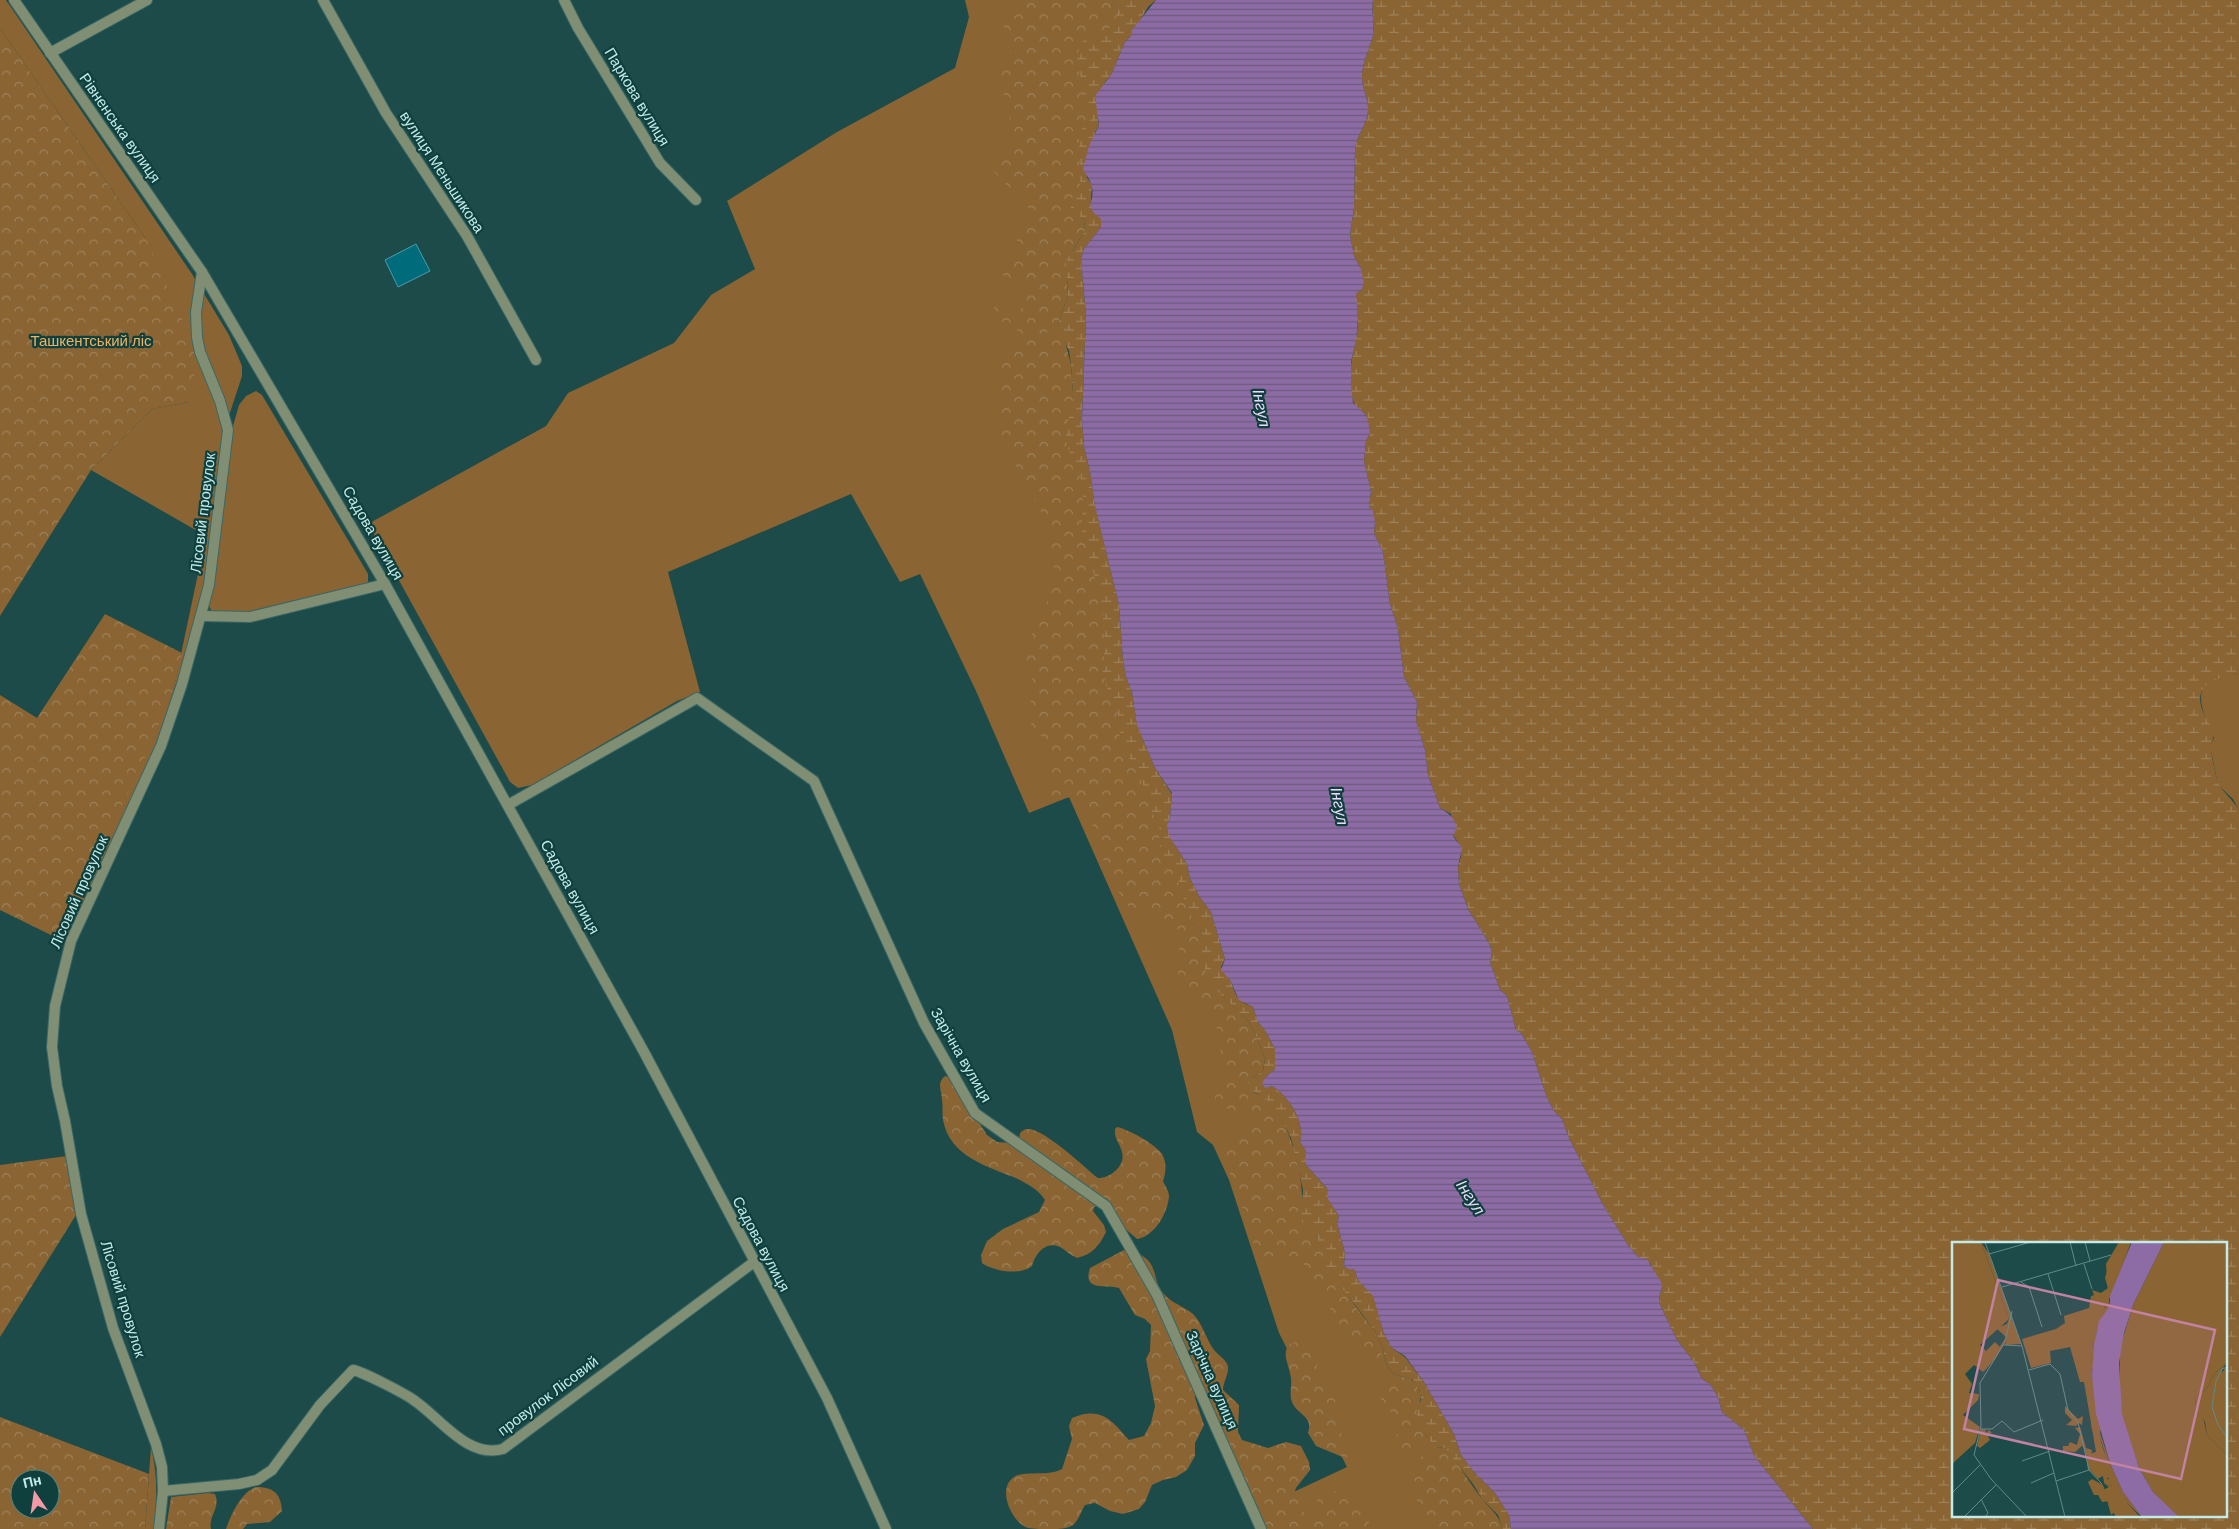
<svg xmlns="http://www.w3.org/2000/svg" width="2239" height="1529" font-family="'DM Sans',sans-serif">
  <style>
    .green { fill: #8a6433 }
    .forest { fill: url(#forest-crowns); fill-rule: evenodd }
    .wetland { fill: url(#wetland-marsh); fill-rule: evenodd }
    .water { fill: url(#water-rules) }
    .building { fill: #006c7b; stroke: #489eae }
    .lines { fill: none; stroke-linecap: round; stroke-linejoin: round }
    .minor-casing { stroke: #3a6866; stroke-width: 12 }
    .tertiary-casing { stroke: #3a6866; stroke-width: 12 }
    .minor { stroke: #808f74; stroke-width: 10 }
    .tertiary { stroke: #808f74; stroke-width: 10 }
    .labels { text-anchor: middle; stroke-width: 4.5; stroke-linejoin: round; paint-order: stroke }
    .street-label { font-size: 15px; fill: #c3ebe9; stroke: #0f403e }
    .park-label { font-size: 15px; fill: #f1b260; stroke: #0f403e }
    .water-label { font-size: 16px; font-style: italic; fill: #edd9fb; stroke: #0f403e }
    .inset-road { fill: none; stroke: #5f8b89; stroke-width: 1 }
    .view { fill: #c282a2; fill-opacity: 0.15; stroke: #c282a2; stroke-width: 2.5 }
    .inset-edge { fill: none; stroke: #c3ebe9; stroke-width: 2.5 }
  </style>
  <defs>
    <pattern id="forest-crowns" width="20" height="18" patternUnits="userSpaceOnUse" patternTransform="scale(1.25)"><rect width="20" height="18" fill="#8a6433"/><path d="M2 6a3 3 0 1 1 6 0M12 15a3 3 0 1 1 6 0" fill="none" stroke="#9e825a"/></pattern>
    <pattern id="wetland-marsh" width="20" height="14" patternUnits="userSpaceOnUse" patternTransform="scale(1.25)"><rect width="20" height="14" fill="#8a6433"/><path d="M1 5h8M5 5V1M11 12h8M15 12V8" fill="none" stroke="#9e825a"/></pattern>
    <pattern id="water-rules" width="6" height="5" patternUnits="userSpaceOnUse" patternTransform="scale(1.25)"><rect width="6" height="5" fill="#8d6ba4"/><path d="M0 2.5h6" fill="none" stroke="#6c5c7e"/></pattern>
  </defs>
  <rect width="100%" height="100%" fill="#1c4b49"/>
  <g class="green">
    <path d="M0,0H6L192,274L229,335L242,366V376L224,431L205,584L179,683L157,744L65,942L55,937L174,687L206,536L91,470L152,409L189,402L146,239L0,28Z"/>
    <path d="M965,0H1113L1118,14L1058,324L1065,341L1102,604L1219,993L1247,1019L1253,1092L1269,1102L1322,1256L1382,1346L1387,1366L1394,1374L1411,1379L1425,1434L1503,1529H1264L1255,1510L1347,1467L1279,1333L1229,1180L1213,1145L1197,1132L1172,1030L1069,797L1029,813L976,691L920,574L900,582L851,494L668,572L700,692L677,701L532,785L518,788L510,782L368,524L546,426L568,393L674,343L711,295L755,269L727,201L837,132L955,68L969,17Z"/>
    <path d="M256,391L262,395L364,567L368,574V581L366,585L234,616L213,614L209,606L218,555L231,433L239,405L246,396Z"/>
    <path d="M2239,674V810L2233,799L2218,785L2210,746L2214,738C2207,719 2188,690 2215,678C2222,675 2232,675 2239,674Z"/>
    <path d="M151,1447C158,1475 157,1500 154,1529H145Z"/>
  </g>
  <g class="forest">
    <path d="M1029,0H1113C1122,25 1110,31 1087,38L1080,76L1082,82L1080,100L1092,119L1087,125L1080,187L1075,193L1081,217L1084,220L1085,231L1066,261L1068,295L1058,324L1047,332L1027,336L992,315V309L999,305L1004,312L1010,315L1021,310C1024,286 1029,284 1004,277L1002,272L1004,266L1018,257L1019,249L1015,232L1029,212C1027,195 1022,196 1010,188C1006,185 995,172 989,167L990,160L1005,149L1011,142L1013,131L1004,98L1002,74L1003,66L1010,53V42L1004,30L1003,18L1013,7Z"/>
    <path d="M0,28L146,239L198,354L189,402L152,409L91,470L0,616Z"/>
    <path d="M1050,335L1058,337L1065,341L1071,365L1073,394L1066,435L1071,455L1080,473L1083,496L1082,530L1102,604L1105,642L1103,672L1108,692L1117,709L1120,740L1129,759L1139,772L1151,809L1160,830L1159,840L1164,858L1171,863L1191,916L1198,924L1203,938V964L1219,993L1247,1019L1254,1031L1265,1059L1263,1071L1249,1080L1253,1092C1258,1095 1265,1098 1270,1102C1290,1121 1307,1186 1301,1213L1317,1236L1340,1287L1375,1331L1382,1346L1381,1355L1374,1364L1369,1361L1358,1343L1340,1332L1335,1325L1331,1310L1315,1288L1309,1271L1301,1261L1286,1259L1262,1261L1257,1255L1237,1189L1225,1163L1226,1152L1251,1132L1253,1124L1248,1114L1214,1105L1216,1092L1227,1083V1076L1223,1071L1216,1023L1197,996L1186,989L1178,980L1177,955L1180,948L1182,936L1179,930L1165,921L1136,911L1125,904L1105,865L1087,807L1080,799L1050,795L1047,789L1051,762L1050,750L1044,739L1032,728L1029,712L1034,683L1024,661L1026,647L1052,591L1054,568L1046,521L998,434L1001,364L1008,352L1020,342Z"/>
    <path d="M105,614L182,653L174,687L140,769L55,937L0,910V695L37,718Z"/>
    <path d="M945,1076L951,1078L987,1135L997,1142L1012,1143L1019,1139L1020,1133C1022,1131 1025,1129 1027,1129C1043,1127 1085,1168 1098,1178C1110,1178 1126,1166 1122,1152C1120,1143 1114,1139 1115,1129L1117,1127C1128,1129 1155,1144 1162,1154C1167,1163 1166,1172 1163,1181C1165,1186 1169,1191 1169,1196C1168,1213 1154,1237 1137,1239L1099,1206L1094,1207L1093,1211L1104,1225L1106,1232C1099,1246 1093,1254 1077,1258C1070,1255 1067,1251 1060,1247C1046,1240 1035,1254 1032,1266C1020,1276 993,1271 982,1263L981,1255L987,1241L1003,1229L1039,1212L1045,1200C1040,1191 1028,1184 1018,1179C987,1166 950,1157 943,1120C942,1113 943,1107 942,1100C942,1091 936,1083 945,1076Z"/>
    <path d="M67,1156L76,1215L0,1337V1165Z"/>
    <path d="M1124,1250C1165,1257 1147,1279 1167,1297C1174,1304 1185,1307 1193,1314C1203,1324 1206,1339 1214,1350C1218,1355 1225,1359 1227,1364C1231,1370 1223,1382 1223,1390L1239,1405L1238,1432L1242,1440L1268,1448L1286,1442L1301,1446L1309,1462L1310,1470L1296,1488L1294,1494L1306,1517L1305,1529H1268L1202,1389L1196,1388L1195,1398L1204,1425L1195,1443V1456L1187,1470L1176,1477L1163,1480L1152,1485L1145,1502L1139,1509L1123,1514L1110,1511L1095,1503L1085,1505C1081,1511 1079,1520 1073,1525C1067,1529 1059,1529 1051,1529C1044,1529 1035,1529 1028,1528C1012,1523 996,1489 1014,1477C1024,1470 1048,1477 1062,1469L1072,1439L1069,1426L1072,1418C1100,1406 1111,1419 1129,1440L1144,1436L1151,1423L1155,1406L1146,1359L1150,1351L1151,1325L1145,1319L1135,1315L1119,1288C1106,1284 1082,1292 1090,1268Z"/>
    <path d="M1300,1341L1310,1343L1318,1350C1319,1360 1315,1369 1318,1378C1350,1392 1327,1403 1336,1424C1343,1439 1347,1437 1350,1456L1345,1458L1316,1446L1308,1433C1314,1416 1297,1415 1292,1402C1289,1394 1292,1386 1291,1378C1289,1363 1276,1345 1300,1341Z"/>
    <path d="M1403,1377C1421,1381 1424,1398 1417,1413L1425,1434L1420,1449C1409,1455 1402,1454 1391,1447V1437L1403,1432C1400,1410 1351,1390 1403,1377Z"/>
    <path d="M0,1417L149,1474L145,1529H0ZM20,1479H50V1509H20Z"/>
    <path d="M1435,1447L1445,1448C1460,1464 1469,1483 1483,1500C1493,1512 1498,1514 1503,1529H1441C1438,1526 1437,1523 1434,1519C1432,1516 1428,1516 1425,1513C1411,1501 1414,1476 1417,1460Z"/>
    <path d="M256,1487C273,1487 281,1493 282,1511L270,1522L247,1524L243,1529H226C231,1515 241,1492 256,1487Z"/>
    <path d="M1340,1491C1353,1500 1373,1510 1368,1529H1313L1316,1503L1321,1493Z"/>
    <path d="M208,1493L215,1494C221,1508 208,1516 211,1529H166L171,1497Z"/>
  </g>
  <g class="wetland">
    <path d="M1113,0H1156L1148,7L1131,36L1125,42L1111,75L1101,87L1095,106L1099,125L1094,134L1086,176L1092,185C1092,200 1086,209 1101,218V227L1084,249L1081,259L1086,315L1082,420L1084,447L1090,471L1095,505L1119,605L1123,660L1126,677L1132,692L1137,725L1155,768L1172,794L1170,818L1167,825L1169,836L1187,864L1190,878L1199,896L1211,912L1225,959L1221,967L1230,980L1236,995L1244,1003L1253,1007L1258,1022L1265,1030L1275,1049V1069L1265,1078L1266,1088L1272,1086C1289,1096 1306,1123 1300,1142L1306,1151V1165L1327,1188L1329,1199L1339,1216L1337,1223L1345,1253L1344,1266L1348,1269H1354L1358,1280L1373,1295L1384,1334L1392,1348L1405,1357L1424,1382L1454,1434L1461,1455L1474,1472L1495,1493L1509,1515L1511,1529H1503L1498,1515L1482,1499L1473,1484L1445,1448L1435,1447L1425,1434L1416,1413L1421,1400L1419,1389L1411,1379L1394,1374L1387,1366L1382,1346L1375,1331L1327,1268L1317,1236L1304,1223L1301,1213L1303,1190L1291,1138L1280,1116L1269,1102L1248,1088L1247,1084L1249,1080L1263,1071L1265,1059L1254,1031L1247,1019L1219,993L1210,981L1203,964V938L1198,924L1187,910L1180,884L1171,863L1164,858L1160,850V830L1151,809L1139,772L1123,749L1117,709L1108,692L1103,672L1105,642L1102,604L1082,530L1083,496L1080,473L1067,446L1066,435L1073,394L1071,365L1069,351L1059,330L1058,324L1068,295L1066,261L1085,231L1084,220L1071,208V200L1080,186L1079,137L1083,127L1092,118L1091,114L1082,108C1080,100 1082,93 1082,85C1081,70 1073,63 1080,46C1090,24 1127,41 1113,0Z"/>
    <path d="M1373,0H2239V674C2219,677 2193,683 2202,709C2205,718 2212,725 2213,734C2214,739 2212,740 2211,745C2210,751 2216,776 2218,783C2221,790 2234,801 2239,810V1529H1813L1755,1457L1744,1430L1722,1412L1718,1397L1710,1384L1702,1379L1694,1362L1677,1340L1660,1305L1659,1298L1662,1287L1650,1263L1638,1257L1628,1245L1602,1203L1569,1138L1562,1119L1554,1111L1547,1098L1532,1052L1521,1033L1516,1030L1507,996L1500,990L1490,962L1492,953L1490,945L1468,909L1459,884L1458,867L1461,856L1458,842L1453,835L1451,814L1440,808L1428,775L1425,750L1416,721L1417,702L1404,677L1398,629L1390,604L1383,552L1374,533L1375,522L1369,507L1371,491L1364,461L1366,441L1370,433C1368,428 1368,419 1365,414C1362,410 1356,408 1354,403C1343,377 1357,347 1358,321C1358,312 1355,303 1356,294L1361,290V269L1354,256L1350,235L1354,208L1355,148C1357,135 1367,124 1368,111C1369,100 1362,88 1362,77C1362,62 1370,49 1373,35C1375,25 1371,12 1373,0ZM1953,1243H2225V1515H1953Z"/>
  </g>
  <path class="water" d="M1156,0H1373C1371,12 1375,25 1373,35C1370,49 1362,62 1362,77C1362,88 1369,100 1368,111C1367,124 1357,135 1355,148L1354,208L1350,235L1354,256L1361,269L1364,284L1361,290L1356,294L1358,319L1356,340L1351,362V385L1353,403L1365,414L1368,421L1370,433L1366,441L1364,461L1371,491L1369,507L1373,511L1375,522L1374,533L1383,552L1390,604L1398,629L1404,677L1417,702L1416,721L1425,750L1428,775L1440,808C1449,814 1454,816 1457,828L1453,836L1462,848L1458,867L1459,884L1468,909L1490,945L1492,953L1490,962L1500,990L1507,996L1516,1030L1521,1033L1532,1052L1547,1098L1554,1111L1562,1119L1569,1138L1602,1203L1628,1245L1638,1257L1647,1259L1661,1282L1662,1287L1659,1298L1660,1305L1677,1340L1694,1362L1702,1379L1710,1384L1718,1397L1722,1412L1744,1430L1755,1457L1813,1529H1511L1509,1515L1495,1493L1474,1472L1461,1455L1454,1434L1424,1382L1405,1356L1392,1348L1384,1334L1373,1296L1358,1280L1354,1269H1348L1344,1266L1345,1253L1337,1223L1339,1216L1328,1199L1327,1188L1306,1165V1151L1300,1142C1306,1123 1289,1096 1272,1086L1266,1088L1262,1084L1265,1078L1275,1069V1049L1265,1030L1258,1022L1253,1007L1239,1000L1230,980L1221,970L1225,959L1211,912L1199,896L1190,878L1187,864L1169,836L1167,825L1170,818L1172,793L1155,768L1137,725L1132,692L1126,677L1123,660L1119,605L1095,506L1090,471L1084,447L1082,420L1086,315L1081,259L1084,249L1101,227V219C1082,205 1095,204 1092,187C1091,181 1086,175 1083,169L1089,146L1099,125L1095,96L1111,75L1125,42L1131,36L1132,30Z"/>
  <path class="building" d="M416,244L430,271L398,287L385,260Z"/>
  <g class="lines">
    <defs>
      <g id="minor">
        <path d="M323,0L386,113L467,236L536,360"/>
        <path d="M564,0L578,28L660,163L696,200"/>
        <path d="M50,53L147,0"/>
        <path d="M202,616L250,617L385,584"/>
        <path d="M508,805L697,698L814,781L924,1023L975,1113L1106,1206L1157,1295L1261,1529"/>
        <path d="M163,1491L239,1484L257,1480L272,1470L320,1405L353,1370C363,1372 406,1394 415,1401C441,1419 468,1459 503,1449L754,1262"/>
        <path d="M159,1529L163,1491L162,1467L156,1444L113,1328L81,1214L65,1121L57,1086L52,1047L55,1006L71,941L161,746L182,684L209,585L228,430L220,401L200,352L197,337L196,312L202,272"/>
      </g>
      <path id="tertiary" d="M14,0L202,272L385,584L644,1052L827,1398L886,1529"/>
    </defs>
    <use href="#minor" class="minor-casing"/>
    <use href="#tertiary" class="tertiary-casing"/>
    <use href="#minor" class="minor"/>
    <use href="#tertiary" class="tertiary"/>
  </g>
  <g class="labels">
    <g class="street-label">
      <text transform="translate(637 97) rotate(59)" y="5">Паркова вулиця</text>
      <text transform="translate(120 128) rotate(55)" y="5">Рівненська вулиця</text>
      <text transform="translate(442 172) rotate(57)" y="5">вулиця Меньшикова</text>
      <text transform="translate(203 513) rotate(-83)" y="5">Лісовий провулок</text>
      <text transform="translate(373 533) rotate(60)" y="5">Садова вулиця</text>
      <text transform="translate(570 887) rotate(61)" y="5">Садова вулиця</text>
      <text transform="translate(79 892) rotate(-66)" y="5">Лісовий провулок</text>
      <text transform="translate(961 1055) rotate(60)" y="5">Зарічна вулиця</text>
      <text transform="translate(761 1244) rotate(62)" y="5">Садова вулиця</text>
      <text transform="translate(123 1299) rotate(73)" y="5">Лісовий провулок</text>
      <text transform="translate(1212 1380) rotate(66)" y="5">Зарічна вулиця</text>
      <text transform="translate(548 1396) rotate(-37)" y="5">провулок Лісовий</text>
    </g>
    <g class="park-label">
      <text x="91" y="346">Ташкентський ліс</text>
    </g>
    <g class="water-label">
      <text transform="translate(1262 408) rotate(79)" y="6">Інгул</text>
      <text transform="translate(1340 806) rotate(79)" y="6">Інгул</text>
      <text transform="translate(1471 1197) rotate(56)" y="6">Інгул</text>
    </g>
  </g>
  <g transform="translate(1952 1242)">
    <rect width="275" height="275" fill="#1c4b49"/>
    <path d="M29,0L37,12L69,102L53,103L55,96L52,102L45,114L31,131L54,95L44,86L55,82L57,77ZM167,0H179L141,93L139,125L146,191L152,209L176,262L188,275H164L149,249L159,244L153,226L136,228L134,213L144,210L132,140H128L118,105L98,109L99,121L79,126L70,97L104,87L113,81L112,74L137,66L139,54L156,49L154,22ZM275,120L270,128L275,213L255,193L253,180L243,164L244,154L254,148L262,132Z" fill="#8a6433"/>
    <path d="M0,0H29L57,77L28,103L34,109L43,100L49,106L43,116L31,130L22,123L13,132L20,142L17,151L27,152L26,158L11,173L28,185L23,201L0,222ZM171,0H179L141,94L138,136L149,201L140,188L139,178L142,175L139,173L140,155L135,151L130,130L136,117L133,103L138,94L135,91H138L141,82L138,77L143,63L149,59L144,58L140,48L149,51L156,46L153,36L159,16ZM113,164L126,177L131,174L130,183L127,181L124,184L114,183L120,178L113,171ZM128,185L134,206L140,208L139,215H145L143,222L155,225L158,232L155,237L160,238L158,246L152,241L151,234L146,237L137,227L139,216L137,222L131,203L123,210L111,209V204H116L118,200L125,203L128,192L123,186ZM29,187L34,188L33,192L37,188L40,191L35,192L38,198L28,206L25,204ZM140,237L151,243L157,259L150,260L146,253H142L136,240ZM164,238L176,263L169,265L159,273L156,262L163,260L164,256L156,248Z" fill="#8a6433"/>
    <path d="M180,0L157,58L158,64L145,88L140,134L149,186L148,191L158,221L171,250L190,275L176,262L160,232L145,186L138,136L141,93L149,68L154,65V55ZM212,0H275V120L262,132L254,148L244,154L243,164L250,170L255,193L275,213V275H227L219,269L201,250L187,226L171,179L168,157V106L181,63Z" fill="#8a6433"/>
    <path d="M275,123V196L264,183L260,163L263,141Z" fill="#8a6433"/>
    <path d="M180,0H212L181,63L172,91L167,121L170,172L187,226L201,250L227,275H190L186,270L171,250L158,221L144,172L140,134L142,103L147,79L158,64V54Z" fill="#8d6ba4"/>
    <path class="inset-road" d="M33,0L70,104L113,275M118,0L124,24M133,0L138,19M37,12L79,0M132,22L140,47M96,32L109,73M69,40L77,45L90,85M50,45L159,13M60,69L53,100L28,141L29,184L22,213L39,237L75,275M52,103L70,104M275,125L270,127L264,139L260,165L266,183L275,195M77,128L98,122L108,132L116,168L126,180L137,228M29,187H40L50,179L62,190L91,178M70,219L98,209M104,239L137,228L150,242M79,241L102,231M0,251L28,223M29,257L36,271L33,275M12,275L44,243"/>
    <path class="view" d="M46,38L263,88L229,237L12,187Z"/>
    <rect width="275" height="275" class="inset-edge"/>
  </g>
  <g transform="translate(35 1494) rotate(347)"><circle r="24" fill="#0f403e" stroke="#578482"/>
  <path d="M0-4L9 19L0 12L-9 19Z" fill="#f49aa6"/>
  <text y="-8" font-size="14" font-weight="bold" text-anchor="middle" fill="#c3ebe9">Пн</text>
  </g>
</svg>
